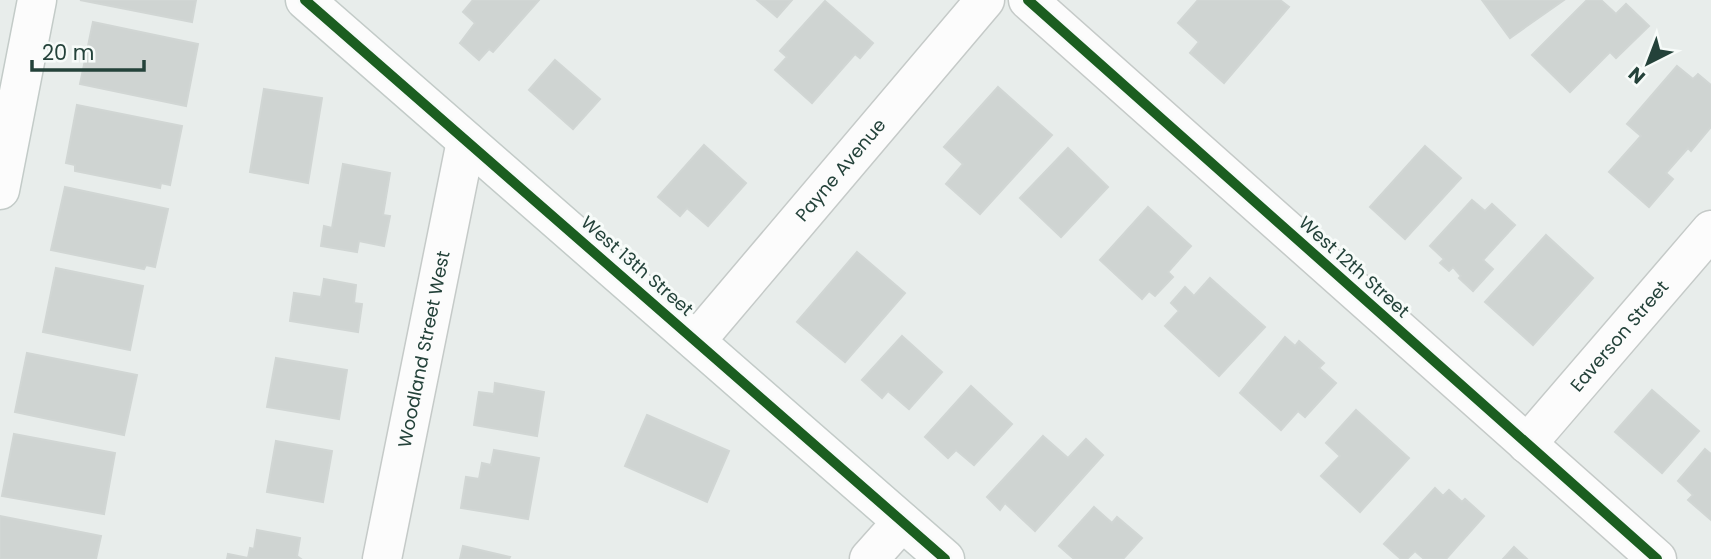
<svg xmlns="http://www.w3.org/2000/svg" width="1711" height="559" font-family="Poppins,sans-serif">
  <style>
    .building { fill: #cfd4d2; stroke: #d1d6d4; stroke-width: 2 }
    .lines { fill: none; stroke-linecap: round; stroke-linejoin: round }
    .street-casing { stroke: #c5cac8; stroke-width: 41 }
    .secondary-casing { stroke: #c3cbc8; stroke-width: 41 }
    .street { stroke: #fcfcfc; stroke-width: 38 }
    .secondary { stroke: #fcfcfc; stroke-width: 38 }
    .cycleway-casing { stroke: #f7fbf9; stroke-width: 15 }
    .cycleway { stroke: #1b5e20; stroke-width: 10 }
    .labels { text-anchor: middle; stroke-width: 6; stroke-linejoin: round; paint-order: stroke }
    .street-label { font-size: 18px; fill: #24423a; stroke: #f7fbf9 }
  </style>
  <rect width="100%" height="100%" fill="#e8edeb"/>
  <g class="building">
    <path d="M80,0H196L192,22Z"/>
    <path d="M473,0H539L493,52L489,49L479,60L460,43L475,23L463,12Z"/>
    <path d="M757,0H792L777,17Z"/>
    <path d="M1198,0H1280L1289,7L1224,83L1190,53L1199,42L1178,23Z"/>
    <path d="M1482,0H1564L1510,38Z"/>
    <path d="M1587,0H1601L1616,14L1626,4L1649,26L1616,58L1610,52L1570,92L1532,55Z"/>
    <path d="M825,1L873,43L860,58L855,54L812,103L775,70L787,57L780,51Z"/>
    <path d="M93,22L198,44L186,106L80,84Z"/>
    <path d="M555,60L600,99L573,129L529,90Z"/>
    <path d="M1677,66L1693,79L1698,74L1711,85V127L1691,151L1688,148L1666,173L1673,179L1649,207L1609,172L1641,136L1627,124Z"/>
    <path d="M998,87L1052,135L980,214L946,184L963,164L944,147Z"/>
    <path d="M264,89L322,98L308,183L250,172Z"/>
    <path d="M77,105L182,126L170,185L161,183L160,188L75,171V165L66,163Z"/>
    <path d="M704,145L746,183L708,226L687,208L680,216L658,197Z"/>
    <path d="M1425,146L1461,178L1405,239L1370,207Z"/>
    <path d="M1068,148L1108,187L1061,237L1020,198Z"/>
    <path d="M343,164L390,173L383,215L390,216L384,246L359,241L357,252L321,246L324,226L332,228Z"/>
    <path d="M65,187L168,209L155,267L146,265L144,269L51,250Z"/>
    <path d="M1472,200L1485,211L1492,204L1515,225L1483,260L1493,269L1473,291L1459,278L1461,276L1453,267L1449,271L1440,263L1444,259L1430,246Z"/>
    <path d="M1148,207L1191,246L1168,272L1173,277L1155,296L1149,291L1142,299L1100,260Z"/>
    <path d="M1546,235L1593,278L1533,345L1485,302Z"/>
    <path d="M857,252L905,293L845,362L797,322Z"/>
    <path d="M56,268L143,286L130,350L43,332Z"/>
    <path d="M1210,278L1265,327L1219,376L1165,326L1179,311L1171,303L1185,287L1194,296Z"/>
    <path d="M324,279L356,285L354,303L362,304L358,332L290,321L294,293L321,297Z"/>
    <path d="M902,336L942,372L909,409L888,391L882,398L862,380Z"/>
    <path d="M1285,337L1295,346L1299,341L1324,363L1319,368L1336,383L1305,417L1298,411L1281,430L1240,393Z"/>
    <path d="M27,353L137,375L124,435L15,412Z"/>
    <path d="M276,358L347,370L339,419L267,407Z"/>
    <path d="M495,383L544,392L537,436L474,425L479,392L494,394Z"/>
    <path d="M971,386L1012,424L974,465L956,450L948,458L925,437Z"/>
    <path d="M1652,390L1699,431L1662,473L1615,432Z"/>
    <path d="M1356,410L1409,458L1360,512L1321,476L1340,456L1326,443Z"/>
    <path d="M647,415L729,451L707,502L625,466Z"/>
    <path d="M14,434L115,453L104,514L2,496Z"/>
    <path d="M1043,436L1068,458L1086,439L1103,455L1035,531L1005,503L1000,510L987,497Z"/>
    <path d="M276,441L332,451L323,502L267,492Z"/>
    <path d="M1705,449L1711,454V520L1688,500L1693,495L1678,481Z"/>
    <path d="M494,450L539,458L528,519L461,508L466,477L479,479L482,463L491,465Z"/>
    <path d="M1435,488L1443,496L1449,490L1462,502L1465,499L1484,516L1446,559H1424L1415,551L1407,559H1401L1384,544Z"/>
    <path d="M1094,507L1112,523L1117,517L1142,538L1123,559H1074L1059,546Z"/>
    <path d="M0,516L101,536L96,559H0Z"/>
    <path d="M257,530L300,538L297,556L301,559H227L228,554L248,558L250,548L254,549Z"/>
    <path d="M463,546L510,557L509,559H460Z"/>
    <path d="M1514,547L1527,559H1503Z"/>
  </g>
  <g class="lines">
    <defs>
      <g id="street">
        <path d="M1028,0L1657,559"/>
        <path id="s1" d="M696,341L985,0"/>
        <path id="s2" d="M1527,444L1711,230"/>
        <path id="s3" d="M382,559L466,141"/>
        <path d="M869,559L902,522"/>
      </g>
      <g id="secondary">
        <path d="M305,0L945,559"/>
        <path d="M0,190L37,0"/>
      </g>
    </defs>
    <use href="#street" class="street-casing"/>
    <use href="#secondary" class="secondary-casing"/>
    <use href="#street" class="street"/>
    <use href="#secondary" class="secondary"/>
    <defs>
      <g id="cycleway">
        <path d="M305,0L945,559"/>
        <path d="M1028,0L1657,559"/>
      </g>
    </defs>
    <use href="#cycleway" class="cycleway-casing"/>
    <use href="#cycleway" class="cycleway"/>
  </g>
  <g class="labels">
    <g class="street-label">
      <text dy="6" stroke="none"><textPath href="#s1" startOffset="224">Payne Avenue</textPath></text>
      <text transform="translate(637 266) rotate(41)" y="6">West 13th Street</text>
      <text transform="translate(1354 267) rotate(42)" y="6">West 12th Street</text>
      <text dy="6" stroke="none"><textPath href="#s2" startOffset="142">Eaverson Street</textPath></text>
      <text dy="6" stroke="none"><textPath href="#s3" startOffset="214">Woodland Street West</textPath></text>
    </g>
  </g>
  <g transform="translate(1648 63) rotate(222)" stroke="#f7fbf9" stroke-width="5" paint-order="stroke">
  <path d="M0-5L12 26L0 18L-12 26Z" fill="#24423a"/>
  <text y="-10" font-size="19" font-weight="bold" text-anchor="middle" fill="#24423a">N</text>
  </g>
  <path d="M32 60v10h112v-10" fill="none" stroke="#24423a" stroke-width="3.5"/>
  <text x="42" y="60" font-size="21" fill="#24423a" stroke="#f7fbf9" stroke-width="5" paint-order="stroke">20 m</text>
</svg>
